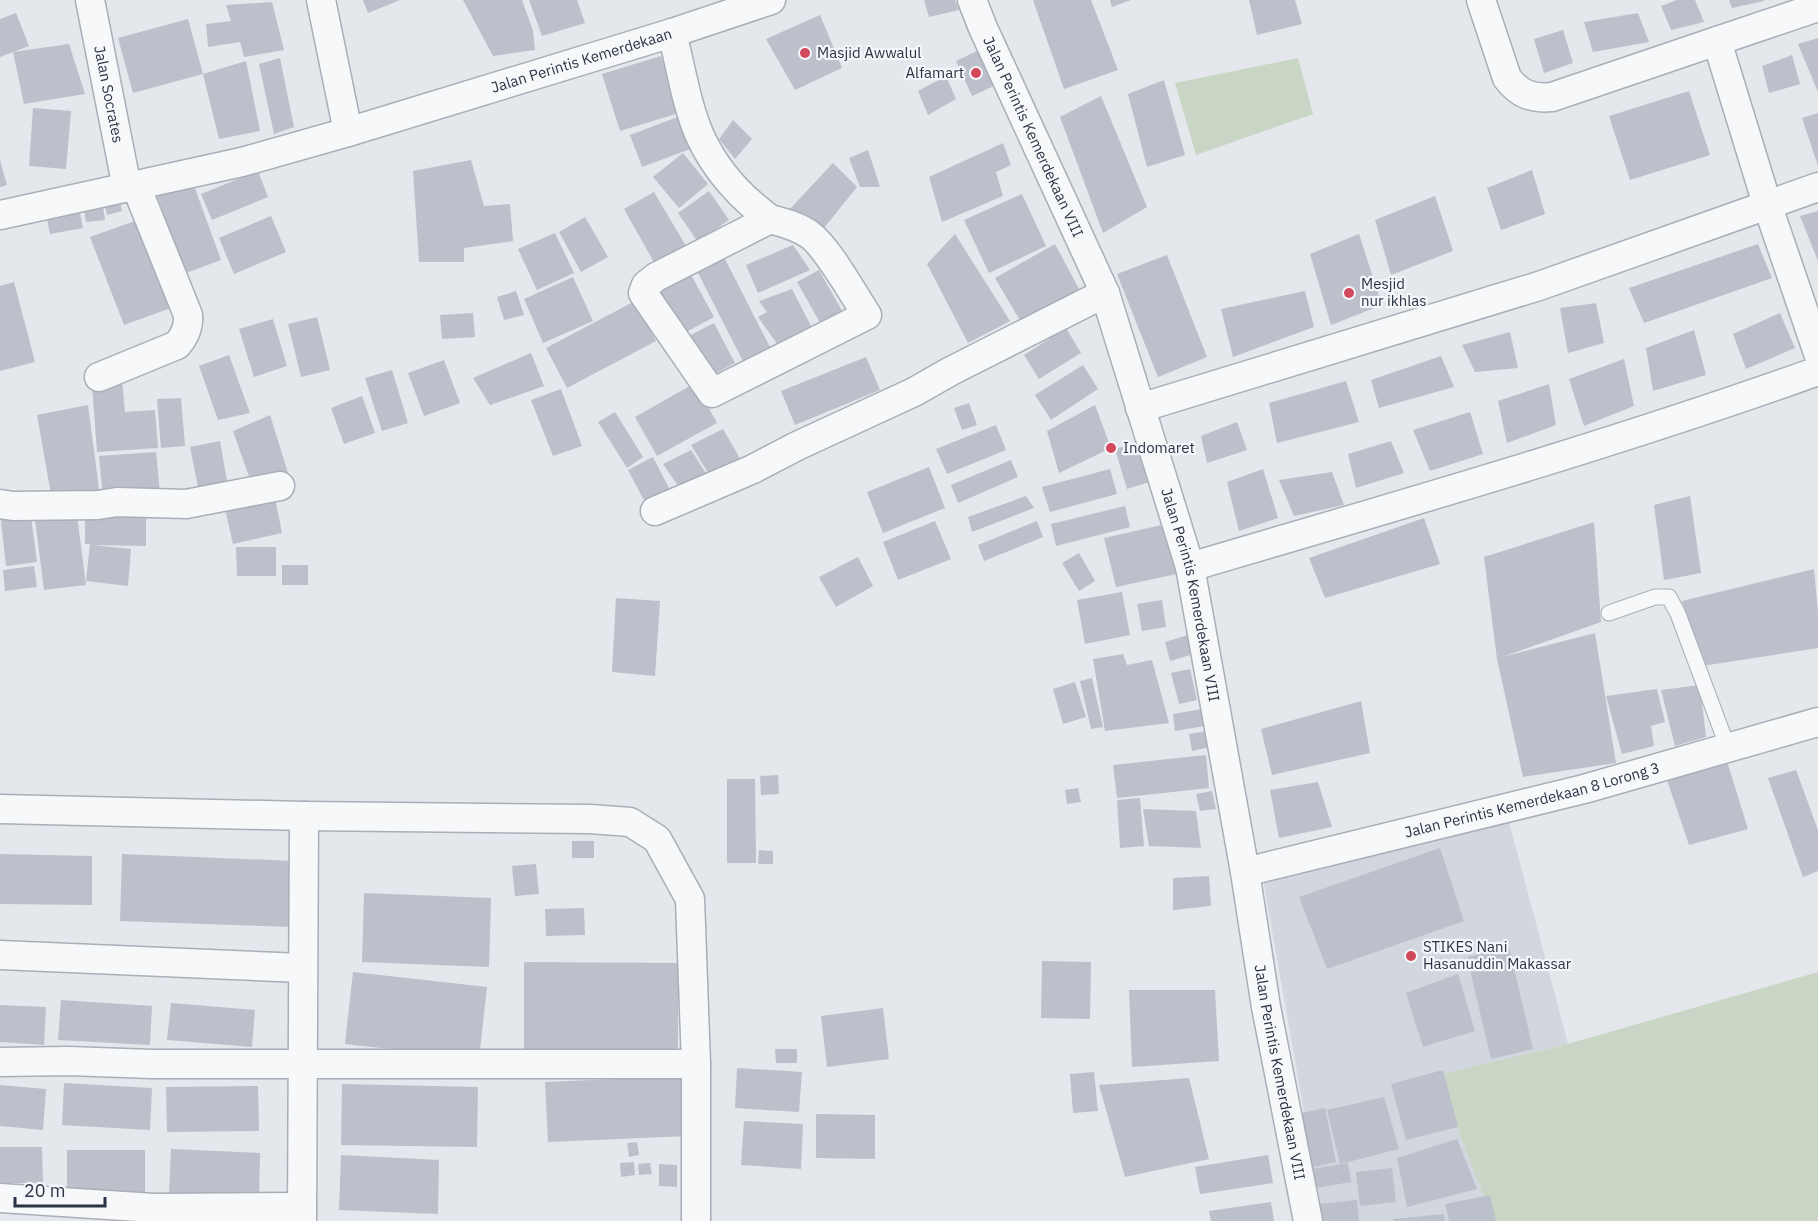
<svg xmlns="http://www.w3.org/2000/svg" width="1818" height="1221" font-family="'IBM Plex Sans',sans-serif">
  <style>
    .built { fill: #d2d6de }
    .green { fill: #c9d6c5 }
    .building { fill: #bbc0ca }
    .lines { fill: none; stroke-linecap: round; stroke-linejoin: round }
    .service-casing { stroke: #a9aeb7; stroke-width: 17 }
    .minor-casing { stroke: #a9aeb7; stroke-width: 31 }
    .service { stroke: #f7f8fa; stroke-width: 15 }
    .minor { stroke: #f7f8fa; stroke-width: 28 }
    .poi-dot { fill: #d1495b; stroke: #f4f6f9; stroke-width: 2 }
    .labels { text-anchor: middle; stroke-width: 4.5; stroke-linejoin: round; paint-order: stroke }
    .poi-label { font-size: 15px; fill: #2b3445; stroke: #f4f6f9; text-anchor: start }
    .street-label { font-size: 15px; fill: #2b3445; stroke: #f4f6f9 }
  </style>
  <rect width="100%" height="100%" fill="#e4e7ec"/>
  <path class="built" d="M1508,818L1568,1044L1437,1075L1493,1221H1323L1261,867Z"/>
  <g class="green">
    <path d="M1298,58L1313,114L1196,155L1175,83Z"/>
    <path d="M1818,972V1221H1493L1437,1075L1568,1044Z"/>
  </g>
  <g class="building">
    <path d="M363,0H400L368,13Z"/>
    <path d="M463,0H522L533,31L535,50L493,56Z"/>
    <path d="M529,0H577L585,23L542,36Z"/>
    <path d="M924,0H955L959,10L929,17Z"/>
    <path d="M1033,0H1091L1118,70L1064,89Z"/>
    <path d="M1110,0H1131L1112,7Z"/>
    <path d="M1249,0H1295L1302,24L1257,35Z"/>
    <path d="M1677,0H1695L1704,22L1671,30L1661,6Z"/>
    <path d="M1729,0H1764V1L1732,8Z"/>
    <path d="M272,2L284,50L244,57L240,42L208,47L206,24L231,21L226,5Z"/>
    <path d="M16,13L29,46L0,57V19Z"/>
    <path d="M1638,13L1649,42L1593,52L1584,22Z"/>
    <path d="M820,15L842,68L795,90L766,39Z"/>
    <path d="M188,19L203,74L133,93L118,38Z"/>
    <path d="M1563,30L1573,63L1544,73L1534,39Z"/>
    <path d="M1818,38V92L1798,44Z"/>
    <path d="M69,44L85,94L24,104L13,52Z"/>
    <path d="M979,50L996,85L972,96L956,61Z"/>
    <path d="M1792,55L1800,84L1769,93L1762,66Z"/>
    <path d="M661,56L679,113L620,131L602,74Z"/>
    <path d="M280,58L294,127L274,134L259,64Z"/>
    <path d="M246,61L260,131L219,139L203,74Z"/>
    <path d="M946,76L956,99L928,115L918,91Z"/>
    <path d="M1164,80L1185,155L1147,167L1128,94Z"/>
    <path d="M1689,91L1710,155L1630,180L1609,116Z"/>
    <path d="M1101,96L1147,207L1103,233L1060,117Z"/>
    <path d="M33,108L71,111L66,169L29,166Z"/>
    <path d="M1818,113V166L1802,118Z"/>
    <path d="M680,116L693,148L642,167L630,135Z"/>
    <path d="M733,120L752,139L735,159L719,139Z"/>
    <path d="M1003,143L1011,165L996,172L1003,196L942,222L929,177Z"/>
    <path d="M868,150L880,187H860L849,158Z"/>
    <path d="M683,153L708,184L679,208L653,177Z"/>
    <path d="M0,160L7,185L0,187Z"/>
    <path d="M471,160L484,206L510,204L513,241L464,248V262H419L413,171Z"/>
    <path d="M833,163L857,187L820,233L788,211Z"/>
    <path d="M1532,170L1545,214L1501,230L1487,188Z"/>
    <path d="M258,171L268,197L212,220L201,194Z"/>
    <path d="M193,183L221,260L186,273L157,196Z"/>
    <path d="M709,191L729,220L698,242L678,213Z"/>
    <path d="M654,192L686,246L655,264L624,209Z"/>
    <path d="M118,193L122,211L107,215L103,197Z"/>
    <path d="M1022,194L1046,246L989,273L964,220Z"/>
    <path d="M1435,196L1453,251L1391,275L1375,220Z"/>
    <path d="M102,200L105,220L86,222L83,202Z"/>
    <path d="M79,208L83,228L50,234L46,214Z"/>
    <path d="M1818,211V261L1800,216Z"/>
    <path d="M271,216L286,252L234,274L219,238Z"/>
    <path d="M146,217L179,305L124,325L90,237Z"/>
    <path d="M585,217L608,257L581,272L559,232Z"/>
    <path d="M555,233L574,273L537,290L518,249Z"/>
    <path d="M955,234L1010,321L968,343L927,264Z"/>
    <path d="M1359,234L1382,305L1331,325L1310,254Z"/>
    <path d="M1055,244L1080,291L1021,322L995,278Z"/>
    <path d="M1758,244L1772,278L1644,323L1629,288Z"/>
    <path d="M793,245L810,270L758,293L746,265Z"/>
    <path d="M1167,255L1207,357L1158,377L1117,274Z"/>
    <path d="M724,257L775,357L748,371L697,271Z"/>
    <path d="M819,270L845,316L823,328L797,282Z"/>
    <path d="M690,273L714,317L679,336L655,293Z"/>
    <path d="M573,277L593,321L543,343L524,299Z"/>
    <path d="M14,282L35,362L0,371V286Z"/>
    <path d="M792,289L813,330L780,348L758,317L767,312L759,301Z"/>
    <path d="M516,291L524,315L504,320L497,297Z"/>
    <path d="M1305,291L1314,327L1233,357L1221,309Z"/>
    <path d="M635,301L656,341L567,388L546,348Z"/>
    <path d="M1596,303L1604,343L1568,353L1560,308Z"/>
    <path d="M473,313L475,337L442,339L440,315Z"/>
    <path d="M1780,313L1795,348L1746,369L1733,334Z"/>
    <path d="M317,317L330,370L301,377L288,324Z"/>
    <path d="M273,319L287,366L254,377L239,329Z"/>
    <path d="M714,323L735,363L707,378L685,338Z"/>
    <path d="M1066,328L1081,353L1039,379L1024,355Z"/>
    <path d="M1694,330L1706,375L1653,391L1646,348Z"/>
    <path d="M1510,332L1518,368L1475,372L1462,345Z"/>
    <path d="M531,353L544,386L490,405L473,378Z"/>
    <path d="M229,355L250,413L218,420L199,366Z"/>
    <path d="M1441,356L1454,387L1379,408L1371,380Z"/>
    <path d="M866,357L880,390L795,425L781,391Z"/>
    <path d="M1624,359L1634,406L1584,426L1569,379Z"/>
    <path d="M444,360L460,403L424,416L408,373Z"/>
    <path d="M1083,365L1098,389L1051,420L1035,395Z"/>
    <path d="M121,370L125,412L155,410L158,448L97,452L91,372Z"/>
    <path d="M392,370L408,423L382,431L365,378Z"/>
    <path d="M1346,381L1359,422L1277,443L1269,403Z"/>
    <path d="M695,383L717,423L657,456L635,417Z"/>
    <path d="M1549,384L1556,425L1507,443L1498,401Z"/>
    <path d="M561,389L582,446L553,456L531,400Z"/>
    <path d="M362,396L375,433L344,444L331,408Z"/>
    <path d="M181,398L185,446L161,448L157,399Z"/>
    <path d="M969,403L977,425L962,430L954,408Z"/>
    <path d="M88,405L100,496L52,500L37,415Z"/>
    <path d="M1095,405L1111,448L1059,473L1047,431Z"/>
    <path d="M615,412L643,457L627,468L598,422Z"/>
    <path d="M1470,412L1483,454L1430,471L1413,430Z"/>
    <path d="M270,415L288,473L252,485L233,431Z"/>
    <path d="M1237,422L1247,450L1207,463L1201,436Z"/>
    <path d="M996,425L1006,450L947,474L936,449Z"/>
    <path d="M723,429L741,460L710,476L691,445Z"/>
    <path d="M220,441L229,492L200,497L190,447Z"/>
    <path d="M1391,441L1404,473L1356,488L1348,454Z"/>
    <path d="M1141,442L1153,481L1127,489L1115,449Z"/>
    <path d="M691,450L709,478L683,493L663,464Z"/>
    <path d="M156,452L160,493L103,498L99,456Z"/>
    <path d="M653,457L673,496L648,508L628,470Z"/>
    <path d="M1011,460L1018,477L958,503L951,485Z"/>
    <path d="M929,467L945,508L883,533L867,492Z"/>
    <path d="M1110,469L1117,494L1050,512L1042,487Z"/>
    <path d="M1263,469L1278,518L1239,531L1227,482Z"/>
    <path d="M1332,472L1344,505L1294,516L1279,480Z"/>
    <path d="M274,493L282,533L233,544L224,504Z"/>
    <path d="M1026,496L1034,508L972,532L968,517Z"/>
    <path d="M1690,496L1701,573L1664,580L1654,505Z"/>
    <path d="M1125,506L1130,527L1056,546L1051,524Z"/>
    <path d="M30,509L37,562L6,566L0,512Z"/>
    <path d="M85,511L146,513V546L92,545L131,549L128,586L86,581L90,544H85Z"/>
    <path d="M77,515L86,585L44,590L35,519Z"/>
    <path d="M1424,518L1440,564L1325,598L1309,558Z"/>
    <path d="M935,521L951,559L898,580L883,542Z"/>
    <path d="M1037,521L1043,537L984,561L978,545Z"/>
    <path d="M1594,522L1601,622L1502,657L1595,633L1616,763L1523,777L1497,659L1484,557Z"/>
    <path d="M1166,524L1177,574L1116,587L1104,538Z"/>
    <path d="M236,547H276V576H237Z"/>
    <path d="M1079,553L1095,581L1079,591L1062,563Z"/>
    <path d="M858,557L873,586L836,607L819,577Z"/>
    <rect x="282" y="565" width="26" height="20"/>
    <path d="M34,566L37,587L5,591L3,570Z"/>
    <path d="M1814,569L1818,613V648L1702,666L1682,601Z"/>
    <path d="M1122,592L1130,635L1085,644L1077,600Z"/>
    <path d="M616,598L660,601L655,676L612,672Z"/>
    <path d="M1162,600L1166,627L1142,631L1137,604Z"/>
    <path d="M1188,635L1194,654L1170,661L1165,642Z"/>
    <path d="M1123,654L1127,665L1152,660L1169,723L1105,731L1093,659Z"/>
    <path d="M1190,669L1197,700L1179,704L1171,673Z"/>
    <path d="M1092,678L1103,727L1091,729L1080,681Z"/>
    <path d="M1075,682L1086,717L1063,724L1053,689Z"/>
    <path d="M1700,685L1706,737L1675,746L1661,690Z"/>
    <path d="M1657,689L1665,722L1651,726L1654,746L1622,754L1606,696Z"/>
    <path d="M1361,701L1370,753L1272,775L1261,729Z"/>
    <path d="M1202,709L1205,726L1175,731L1173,714Z"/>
    <path d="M1207,731L1210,747L1192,751L1189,734Z"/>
    <path d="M1206,755L1209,788L1117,798L1113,765Z"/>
    <path d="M1726,758L1748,829L1689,845L1667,780Z"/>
    <path d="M1796,770L1818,830V871L1803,877L1768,778Z"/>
    <path d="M778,775L779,794L761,795L760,776Z"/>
    <path d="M727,779H755L756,863H727Z"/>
    <path d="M1318,782L1332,827L1279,838L1270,790Z"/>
    <path d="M1078,788L1081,802L1067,804L1065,790Z"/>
    <path d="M1212,791L1216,809L1200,811L1196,794Z"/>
    <path d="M1140,798L1144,846L1120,848L1117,800Z"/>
    <path d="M1143,809L1196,811L1201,848L1149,846Z"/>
    <rect x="572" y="841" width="22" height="17"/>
    <path d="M1440,848L1464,921L1327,969L1299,897Z"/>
    <path d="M759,850L773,851V864H758Z"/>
    <path d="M0,854L92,856V905L0,904Z"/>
    <path d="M122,854L295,861L293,927L120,921Z"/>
    <path d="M536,864L539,894L515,896L512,866Z"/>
    <path d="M1209,876L1211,906L1173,910V878Z"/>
    <path d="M364,893L491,898L489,967L362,962Z"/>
    <path d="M584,908L585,935L546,936L545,909Z"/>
    <path d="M1509,947L1533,1049L1491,1059L1467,957Z"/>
    <path d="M1042,961L1091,962L1090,1019L1041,1018Z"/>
    <path d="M524,962L678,963V1054L524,1052Z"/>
    <path d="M353,972L487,987L479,1059L345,1044Z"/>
    <path d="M1458,974L1475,1031L1423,1047L1406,993Z"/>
    <path d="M1129,990H1215L1219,1061L1132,1067Z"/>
    <path d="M61,1000L152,1006L150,1045L58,1040Z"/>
    <path d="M171,1003L255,1010L252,1047L167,1040Z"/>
    <path d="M0,1005L46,1007L44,1045L0,1042Z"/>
    <path d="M883,1008L889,1059L827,1067L821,1016Z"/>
    <path d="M775,1049H797V1063H776Z"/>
    <path d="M737,1068L802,1072L799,1112L735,1108Z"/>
    <path d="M1443,1070L1458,1127L1406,1140L1391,1084Z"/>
    <path d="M1094,1072L1098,1111L1073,1113L1070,1074Z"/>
    <path d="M685,1076L688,1136L548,1142L545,1082Z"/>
    <path d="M1189,1078L1209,1159L1125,1177L1099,1085Z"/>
    <path d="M64,1083L152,1088L150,1130L62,1125Z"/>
    <path d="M342,1084L478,1087L477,1147L341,1145Z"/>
    <path d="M0,1085L46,1089L43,1130L0,1126Z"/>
    <path d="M258,1086L259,1131L167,1132L166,1087Z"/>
    <path d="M1384,1097L1399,1149L1340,1164L1327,1110Z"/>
    <path d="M1325,1108L1336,1162L1309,1168L1297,1114Z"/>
    <path d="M816,1114L875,1115V1159L816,1158Z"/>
    <path d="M744,1121L803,1124L801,1169L741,1165Z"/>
    <path d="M1457,1139L1477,1189L1407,1207L1397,1158Z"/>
    <path d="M637,1142L639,1155L629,1157L627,1143Z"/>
    <path d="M0,1147H42L43,1183H0Z"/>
    <path d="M171,1149L260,1153L259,1198L169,1194Z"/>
    <rect x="67" y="1150" width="78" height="51"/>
    <path d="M341,1155L439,1160L438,1214L339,1210Z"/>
    <path d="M1268,1155L1273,1183L1200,1194L1195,1167Z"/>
    <path d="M634,1162L635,1175L621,1177L620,1163Z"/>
    <path d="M650,1163L652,1174L639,1175L638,1164Z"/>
    <path d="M1348,1163L1351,1182L1315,1188L1312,1169Z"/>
    <path d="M659,1164L677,1165V1187L659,1186Z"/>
    <path d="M1392,1168L1396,1202L1360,1206L1356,1172Z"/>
    <path d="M1490,1195L1496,1221H1449L1445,1204Z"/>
    <path d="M1357,1200L1359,1221H1321L1319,1204Z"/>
    <path d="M1271,1202L1274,1221H1211L1209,1211Z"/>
    <path d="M1444,1214L1445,1221H1393V1219Z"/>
  </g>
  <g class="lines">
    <defs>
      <path id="service" d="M1609,613L1655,597H1669L1678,614L1728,748"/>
      <g id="minor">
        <path id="s1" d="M90,0L127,188"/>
        <path d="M321,0L348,132"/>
        <path id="s2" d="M972,0L983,28L1105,293L1190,567L1245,872L1266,1007L1308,1221"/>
        <path d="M1481,0L1507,78C1519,94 1532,99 1552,97L1717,41"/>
        <path d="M1818,7L1717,41L1767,204L1818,353"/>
        <path d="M672,33C681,67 686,104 700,136C715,169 741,198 770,219L656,277L646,285L643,293L712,393L867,315C853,294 828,248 810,235C798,226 784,223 770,219"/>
        <path id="s3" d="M0,215L242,162L348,132L672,33L771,0"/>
        <path d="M99,377L177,345C185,336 189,327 188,315L136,186"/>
        <path d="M1140,408L1539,286L1818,187"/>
        <path d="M0,504L13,506L98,505L117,502L186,504L280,486"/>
        <path d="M655,511L753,469L797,446L914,392L951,371L1105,293"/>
        <path d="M1190,567C1400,505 1611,445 1818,371"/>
        <path d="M0,809L304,816L590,819L630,822L657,839L690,899L696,1064V1221"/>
        <path id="s4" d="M1245,872L1584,789L1818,722"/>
        <path d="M0,955L302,968"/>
        <path d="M0,1062L68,1061L152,1064H696"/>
        <path d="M0,1198L154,1208L302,1207"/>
        <path d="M302,1221L304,816"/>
      </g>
    </defs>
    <use href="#service" class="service-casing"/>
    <use href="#minor" class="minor-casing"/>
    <use href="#service" class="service"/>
    <use href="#minor" class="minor"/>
  </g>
  <g class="poi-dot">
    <circle cx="805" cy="53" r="6"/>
    <circle cx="976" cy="73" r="6"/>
    <circle cx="1349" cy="293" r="6"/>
    <circle cx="1111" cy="448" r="6"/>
    <circle cx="1411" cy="956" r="6"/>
  </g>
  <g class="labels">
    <g class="poi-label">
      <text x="817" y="58">Masjid Awwalul</text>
      <text x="964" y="78" text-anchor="end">Alfamart</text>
      <text x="1361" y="289">Mesjid<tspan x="1361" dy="17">nur ikhlas</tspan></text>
      <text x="1123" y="453">Indomaret</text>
      <text x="1423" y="952">STIKES Nani<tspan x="1423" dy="17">Hasanuddin Makassar</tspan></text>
    </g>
    <g class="street-label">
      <text dy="5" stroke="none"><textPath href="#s3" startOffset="602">Jalan Perintis Kemerdekaan</textPath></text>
      <text dy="5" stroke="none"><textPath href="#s1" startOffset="96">Jalan Socrates</textPath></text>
      <text dy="5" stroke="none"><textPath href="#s2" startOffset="150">Jalan Perintis Kemerdekaan VIII</textPath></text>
      <text dy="5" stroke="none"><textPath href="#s2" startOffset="636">Jalan Perintis Kemerdekaan VIII</textPath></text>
      <text dy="5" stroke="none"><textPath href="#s4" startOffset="296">Jalan Perintis Kemerdekaan 8 Lorong 3</textPath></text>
      <text dy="5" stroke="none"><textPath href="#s2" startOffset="1122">Jalan Perintis Kemerdekaan VIII</textPath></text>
    </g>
  </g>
  <path d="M15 1197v9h90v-9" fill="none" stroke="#2b3445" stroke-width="3"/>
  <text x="24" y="1197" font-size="18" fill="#2b3445" stroke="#f4f6f9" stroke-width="4.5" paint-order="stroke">20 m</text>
</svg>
